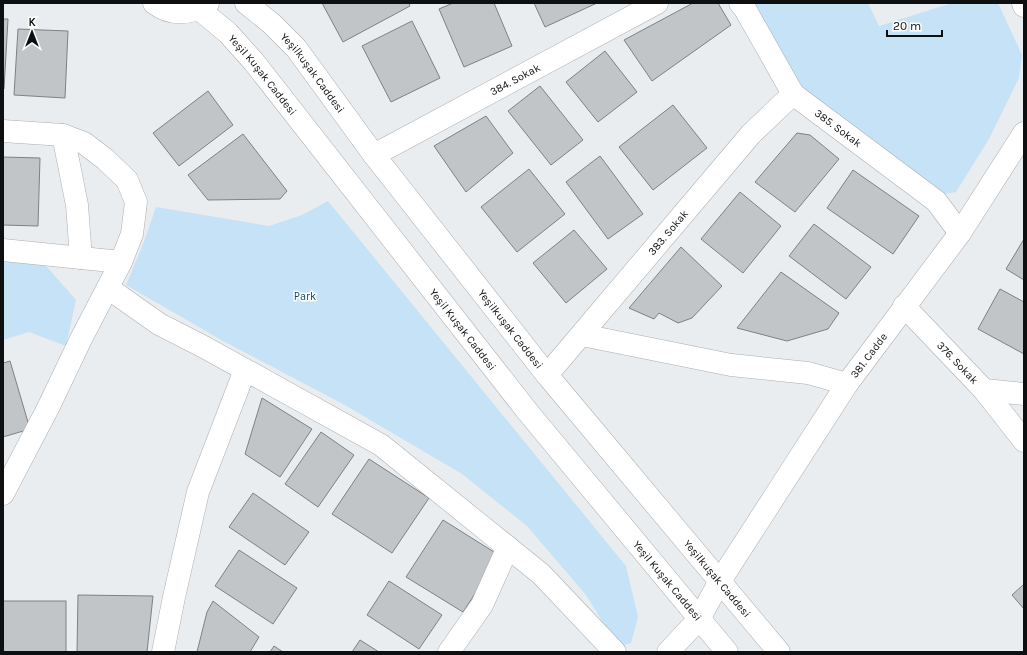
<svg xmlns="http://www.w3.org/2000/svg" width="1027" height="655" font-family="Karla,sans-serif">
  <style>
    .green { fill: #c6e2f6 }
    .building { fill: #c2c5c7; stroke: #7e8183 }
    .lines { fill: none; stroke-linecap: round; stroke-linejoin: round }
    .minor-casing { stroke: #abaeb0; stroke-width: 23 }
    .major-casing { stroke: #abaeb0; stroke-width: 23 }
    .minor { stroke: #fff; stroke-width: 22 }
    .major { stroke: #fff; stroke-width: 22 }
    .labels { text-anchor: middle; stroke-width: 3; stroke-linejoin: round; paint-order: stroke }
    .street-label { font-size: 11px; fill: #0e0f10; stroke: #fff }
    .park-label { font-size: 11px; fill: #0a4868; stroke: #fff }
  </style>
  <rect width="100%" height="100%" fill="#eaedef"/>
  <g class="green">
    <path d="M750,3H868L879,26L952,3H998L1022,55L1019,78L989,139L956,192L945,194L804,90Z"/>
    <path d="M328,201L626,566L638,617L631,643L618,647L586,595L527,526L462,474L343,404L223,341L126,285L143,244L156,207L269,226L302,215Z"/>
    <path d="M3,256L40,259L76,300L66,346L29,332L3,340Z"/>
  </g>
  <g class="building">
    <path d="M322,3H409L410,6L343,42Z"/>
    <path d="M453,3H494L512,46L464,67L439,9Z"/>
    <path d="M534,3H597L545,27Z"/>
    <path d="M693,3H718L731,25L652,81L624,40Z"/>
    <path d="M3,19H8L4,89H3Z"/>
    <path d="M412,21L440,78L391,102L362,46Z"/>
    <path d="M18,29L68,31L65,98L14,95Z"/>
    <path d="M605,51L637,92L598,122L566,82Z"/>
    <path d="M540,86L583,140L551,165L508,111Z"/>
    <path d="M208,91L233,125L179,166L153,133Z"/>
    <path d="M673,105L707,148L653,190L619,147Z"/>
    <path d="M486,116L513,153L466,192L434,146Z"/>
    <path d="M797,133L810,135L839,159L795,212L755,182Z"/>
    <path d="M243,134L287,191L280,199L208,200L188,175Z"/>
    <path d="M600,156L643,214L608,239L566,182Z"/>
    <path d="M3,157L40,158L38,226L3,225Z"/>
    <path d="M529,169L565,214L517,252L481,207Z"/>
    <path d="M853,170L919,216L893,254L827,208Z"/>
    <path d="M740,192L781,226L743,273L701,239Z"/>
    <path d="M814,224L871,267L846,299L789,256Z"/>
    <path d="M574,230L607,269L566,303L533,263Z"/>
    <path d="M1024,239V280L1006,269Z"/>
    <path d="M681,247L722,286L692,318L678,323L659,313L654,319L629,308Z"/>
    <path d="M781,272L839,313L828,329L787,341L737,328Z"/>
    <path d="M1000,289L1024,302V354L978,329Z"/>
    <path d="M10,361L30,429L3,437V363Z"/>
    <path d="M262,398L312,429L280,477L245,454Z"/>
    <path d="M321,432L354,455L318,507L285,484Z"/>
    <path d="M369,459L429,498L392,553L332,514Z"/>
    <path d="M253,493L309,532L285,565L229,527Z"/>
    <path d="M443,520L494,552L495,563L463,612L406,577Z"/>
    <path d="M239,550L297,588L273,624L215,586Z"/>
    <path d="M389,581L442,615L419,649L367,615Z"/>
    <path d="M1024,584V609L1012,595Z"/>
    <path d="M78,595L153,596L147,652H77Z"/>
    <rect x="3" y="601" width="63" height="51"/>
    <path d="M213,601L259,637L250,652H197L207,612Z"/>
    <path d="M360,640L379,652H352Z"/>
    <path d="M274,646L283,652H270Z"/>
  </g>
  <g class="lines">
    <defs>
      <g id="minor">
        <path id="s1" d="M740,3L745,9L793,94L936,201L960,233"/>
        <path d="M1023,3L1024,6"/>
        <path d="M3,131L63,135L84,143L105,159L127,180L136,202L132,234L121,262L81,339L48,408L3,494"/>
        <path d="M63,135L77,205L81,258"/>
        <path id="s2" d="M374,155L657,3"/>
        <path d="M3,250L121,262"/>
        <path d="M108,288L159,324L204,347L381,445L541,574L615,652"/>
        <path id="s3" d="M904,306L984,390L1024,394"/>
        <path d="M582,335L731,365L808,373L847,384"/>
        <path id="s4" d="M547,375L751,134L793,94"/>
        <path d="M984,390L1024,441"/>
        <path d="M163,652L174,597L198,492L245,370"/>
        <path d="M449,652L482,605L508,547"/>
        <path id="s5" d="M668,652L699,619L720,581L847,384L960,233L1024,133"/>
      </g>
      <g id="major">
        <path d="M154,3C171,16 190,15 208,3"/>
        <path id="s6" d="M246,3L272,24L296,48L374,155L547,375L779,652"/>
        <path id="s7" d="M199,9L228,33L254,62L527,411L727,652"/>
      </g>
    </defs>
    <use href="#minor" class="minor-casing"/>
    <use href="#major" class="major-casing"/>
    <use href="#minor" class="minor"/>
    <use href="#major" class="major"/>
  </g>
  <g class="labels">
    <g class="street-label">
      <text dy="4" stroke="none"><textPath href="#s6" startOffset="97">Yeşilkuşak Caddesi</textPath></text>
      <text dy="4" stroke="none"><textPath href="#s7" startOffset="92">Yeşil Kuşak Caddesi</textPath></text>
      <text dy="4" stroke="none"><textPath href="#s2" startOffset="160">384. Sokak</textPath></text>
      <text dy="4" stroke="none"><textPath href="#s1" startOffset="162">385. Sokak</textPath></text>
      <text dy="4" stroke="none"><textPath href="#s4" startOffset="187">383. Sokak</textPath></text>
      <text dy="4" stroke="none"><textPath href="#s6" startOffset="421">Yeşilkuşak Caddesi</textPath></text>
      <text dy="4" stroke="none"><textPath href="#s7" startOffset="416">Yeşil Kuşak Caddesi</textPath></text>
      <text dy="4" stroke="none"><textPath href="#s5" startOffset="359">381. Cadde</textPath></text>
      <text dy="4" stroke="none"><textPath href="#s3" startOffset="78">376. Sokak</textPath></text>
      <text dy="4" stroke="none"><textPath href="#s6" startOffset="745">Yeşilkuşak Caddesi</textPath></text>
      <text dy="4" stroke="none"><textPath href="#s7" startOffset="740">Yeşil Kuşak Caddesi</textPath></text>
    </g>
    <g class="park-label">
      <text x="305" y="300">Park</text>
    </g>
  </g>
  <rect width="1027" height="655" fill="none" stroke="#0e0f10" stroke-width="8"/>
  <g transform="translate(32 32)" stroke="#ffffff" stroke-width="3" paint-order="stroke">
  <path d="M0-3L7 15L0 10L-7 15Z" fill="#0e0f10"/>
  <text y="-6" font-size="11" font-weight="bold" text-anchor="middle" fill="#0e0f10">K</text>
  </g>
  <path d="M887 30v6h55v-6" fill="none" stroke="#0e0f10" stroke-width="2"/>
  <text x="893" y="30" font-size="12" fill="#0e0f10" stroke="#ffffff" stroke-width="3" paint-order="stroke">20 m</text>
</svg>
